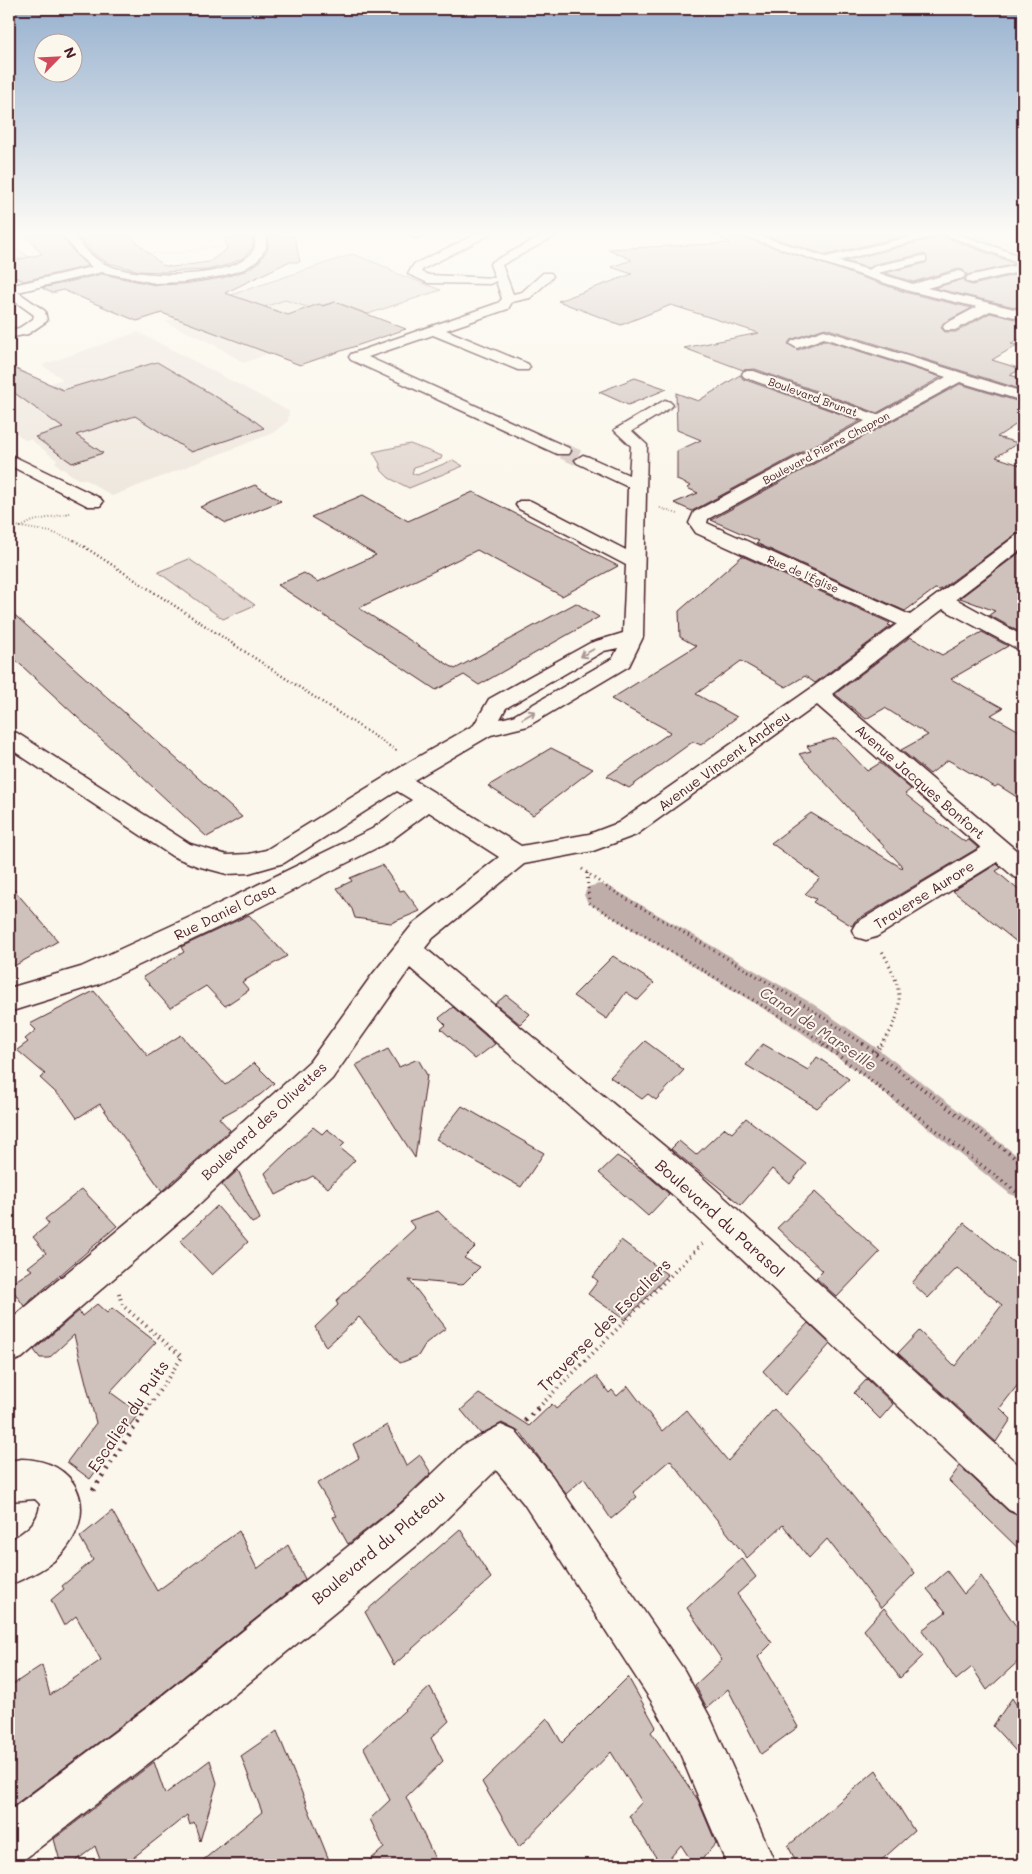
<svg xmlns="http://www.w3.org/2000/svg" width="1032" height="1874" font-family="Mali,sans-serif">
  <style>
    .built { fill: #eee7de }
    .green { fill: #e2d7d0; stroke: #967b7e }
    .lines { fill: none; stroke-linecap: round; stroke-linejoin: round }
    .canal { fill: #bfadaa; fill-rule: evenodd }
    .building { fill: #cfc2bc; stroke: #4a1f2b }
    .minor-tunnel { stroke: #d8ccc5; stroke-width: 16; stroke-dasharray: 16 8; stroke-linecap: butt }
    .minor-casing { stroke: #4a1f2b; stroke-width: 3 }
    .path-far5 { stroke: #4a1f2b; stroke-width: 1; stroke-dasharray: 0.5 2; stroke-linecap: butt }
    .path-far4 { stroke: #4a1f2b; stroke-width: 2; stroke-dasharray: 0.5 2.5; stroke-linecap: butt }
    .path-far3 { stroke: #4a1f2b; stroke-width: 2.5; stroke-dasharray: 1 3; stroke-linecap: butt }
    .path-far2 { stroke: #4a1f2b; stroke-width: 3; stroke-dasharray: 1 4; stroke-linecap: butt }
    .path-far1 { stroke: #4a1f2b; stroke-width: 4; stroke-dasharray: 1 4.5; stroke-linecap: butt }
    .path { stroke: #4a1f2b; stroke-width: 5; stroke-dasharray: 2 6; stroke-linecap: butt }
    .minor { fill: #fbf7ec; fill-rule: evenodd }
    .oneway { stroke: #ab9695 }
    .labels { text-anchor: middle; stroke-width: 4; stroke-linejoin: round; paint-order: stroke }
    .far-street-label { font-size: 11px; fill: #4a1f2b; stroke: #fbf7ec }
    .street-label { font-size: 14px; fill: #4a1f2b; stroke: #fbf7ec }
    .water-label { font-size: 15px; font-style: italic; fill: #6d4a51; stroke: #fbf7ec }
    .near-street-label { font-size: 16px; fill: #4a1f2b; stroke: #fbf7ec }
  </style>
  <rect width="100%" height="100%" fill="#fbf7ec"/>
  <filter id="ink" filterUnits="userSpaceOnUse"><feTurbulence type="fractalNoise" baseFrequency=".02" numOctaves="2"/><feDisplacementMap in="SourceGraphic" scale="10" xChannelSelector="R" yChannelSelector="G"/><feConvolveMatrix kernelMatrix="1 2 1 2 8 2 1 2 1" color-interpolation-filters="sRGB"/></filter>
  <g filter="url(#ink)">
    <g class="built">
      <path d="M956,234H1023V308L939,285L1017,265L999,258L1012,255Z"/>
      <path d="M231,295L264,307L285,300L310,308L335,302L368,314L244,363L213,344L165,322Z"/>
      <path d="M138,332L289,411L288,421L273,433L112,496L85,479H78L60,467L55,462L57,460L30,439L25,440L9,427V397L63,379L42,365Z"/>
    </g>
    <g class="green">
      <path d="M9,244L51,271V273L9,286Z"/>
      <path d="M353,254L391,269L390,271L441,290L368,314L335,302L310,308L285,300L264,307L231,295Z"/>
      <path d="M410,444L442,456L441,459L414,467L412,473L417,475L453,460L463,466L409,488L389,478L381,470L382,468H379L380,464L373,452Z"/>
      <path d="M189,559L255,605L223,619L158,572Z"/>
    </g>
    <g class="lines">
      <path class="canal" d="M599,884L610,887L813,1004L878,1049L1023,1160V1199L1010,1194L854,1069L789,1024L588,903L584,895L588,887Z"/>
    </g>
    <g class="building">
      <path d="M25,234H60L78,257L88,266L24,281L9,274V262L42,254Z"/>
      <path d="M76,234H128L162,265L172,267L209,262L227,249L224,238L253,237V244L252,248L243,258L227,265L207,270L162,272L140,271L108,263L94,254Z"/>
      <path d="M712,234H735L908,293L972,308L943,323L941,328L945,332H956L990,313L1023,321V337L1011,344L1017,345L992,360L1021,369L1010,375L1023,379V390L825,328L790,340L788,344L798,350L824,340L941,377L877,413L755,369L743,370L684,348L759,333L671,305L621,325L558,301L632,274L611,267L632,260L608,249L731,243Z"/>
      <path d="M761,234H913L826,255Z"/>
      <path d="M294,235L300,262H288L225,293L288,315L319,304L323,306L335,302L406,329L300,365L162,313L137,321L63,290L52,293L42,288L102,274L155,285L184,284L222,278L245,271L258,263L268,249V236Z"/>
      <path d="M942,236L1016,264L967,275L963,270L958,269L913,282L885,273L926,263V255L922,254L875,264L869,268L845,261Z"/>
      <path d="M1023,273V309L934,288L964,279L966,283L972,285Z"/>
      <path d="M157,362L247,415L264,428L191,452L135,416L76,435L103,453L72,463L35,437L63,428L9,389V366L63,390Z"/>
      <path d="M740,375L743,379L860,421L692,511L674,503L698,493L687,488L691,486L677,480V451L701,440L677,430L676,393L698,401Z"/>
      <path d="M635,378L667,389L628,405L599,392Z"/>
      <path d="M960,384L1023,403V420L997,437L1018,443L996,457L1023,466V532L1016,534L940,590L935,589L905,611L756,543L759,541L711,520Z"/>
      <path d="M255,485L281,501L226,523L200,507Z"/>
      <path d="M473,492L618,566L562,596L477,550L359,608L455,669L576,603L599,617L479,685L464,675L436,690L278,585L304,573L318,582L376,555L311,517L363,495L408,521Z"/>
      <path d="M1023,550V634L989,615L995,611L960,598Z"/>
      <path d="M742,556L890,623L888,625L891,626L815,683L805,676L786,687L741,661L696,694L737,717L701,745L694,742L691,743L629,788L607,776L671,732L611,699L696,646L680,637L679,611Z"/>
      <path d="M9,610L242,817L207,837L9,654Z"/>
      <path d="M982,632L1008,646L951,679L1003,708L991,715L1023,733V801L998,785L995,787L948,760L930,774L901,750L928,735L885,708L866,719L835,694L910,637L942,655Z"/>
      <path d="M836,738L867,771L880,763L911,789L905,794L925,810L924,812L965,842L969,840L978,848L855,921L852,926L813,902L816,899L805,894L820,878L771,843L811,813L902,868L903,867L799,754L811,751L807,746Z"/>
      <path d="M551,748L593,769L533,815L488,786Z"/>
      <path d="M997,864L1001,868L996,871L1023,894V947L953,891Z"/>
      <path d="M382,865L400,891L404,890L420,911L391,923L355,918L352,909L337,888L352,881L350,878Z"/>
      <path d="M9,884L58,941L9,969Z"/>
      <path d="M249,915L287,956L242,982L249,990L225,1006L206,986L170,1008L143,977L184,952L181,947Z"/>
      <path d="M613,956L654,983L638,1000L626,992L607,1019L573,996Z"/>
      <path d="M94,991L148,1056L181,1035L225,1085L254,1063L274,1083L260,1095L219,1118L230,1130L162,1191L100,1104L77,1118L65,1101L40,1078L45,1074L17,1050L28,1042L25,1039L36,1030L30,1024Z"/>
      <path d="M506,995L530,1014L520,1024L495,1004Z"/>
      <path d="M453,1007L495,1044L475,1059L441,1029L446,1025L439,1018Z"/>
      <path d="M645,1041L684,1070L656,1100L648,1094L642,1099L610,1077Z"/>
      <path d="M763,1044L808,1070L817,1057L849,1079L817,1108L746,1065Z"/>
      <path d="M388,1049L399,1067L418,1059L427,1075L415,1158L356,1065Z"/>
      <path d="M462,1106L544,1153L521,1187L436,1139Z"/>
      <path d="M746,1118L806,1164L790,1184L772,1169L741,1205L671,1149L679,1141L696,1155L725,1128L732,1133Z"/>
      <path d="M313,1127L322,1134L327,1129L345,1143L340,1148L355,1160L328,1188L313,1176L276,1195L265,1173Z"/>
      <path d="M617,1156L646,1174L669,1194L648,1216L599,1173Z"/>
      <path d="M238,1170L260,1219L252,1223L222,1185Z"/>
      <path d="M82,1189L117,1226L24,1306L9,1285L32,1270L28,1267L46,1253L33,1237L49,1224L45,1219Z"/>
      <path d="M815,1192L880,1252L837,1297L816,1278L823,1271L777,1228Z"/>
      <path d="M217,1206L248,1242L212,1275L180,1241Z"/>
      <path d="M438,1211L475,1247L464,1258L480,1267L462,1285L409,1280L446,1328L426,1343L418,1356L400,1363L359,1317L326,1347L315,1327L338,1305L336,1301L415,1228L409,1221Z"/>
      <path d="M964,1223L1023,1270V1378L1000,1408L1011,1419L996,1442L898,1353L919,1331L955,1366L1002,1305L957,1268L928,1298L912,1283Z"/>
      <path d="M621,1240L668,1275L625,1320L588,1294L598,1281L593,1277Z"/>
      <path d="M97,1304L107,1313L112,1308L156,1342L110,1392L139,1413L90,1479L67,1462L96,1423L74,1335L49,1358H40L34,1350L79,1311L82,1316Z"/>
      <path d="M808,1323L830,1344L785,1395L763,1371Z"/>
      <path d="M596,1376L609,1393L612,1390L617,1396L628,1386L662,1431L686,1410L728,1461L774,1409L839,1479L915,1573L881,1608L827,1539L809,1558L783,1525L747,1558L670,1460L633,1492L637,1497L611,1519L584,1478L566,1494L521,1433L502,1423L481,1434L461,1410L479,1394L529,1426L552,1404L556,1409Z"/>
      <path d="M867,1379L893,1404L880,1419L854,1393Z"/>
      <path d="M387,1425L406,1466L420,1455L431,1473L400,1503L348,1544L333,1517L337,1516L317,1484L359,1458L353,1444Z"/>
      <path d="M960,1466L1008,1511L1023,1518V1553L949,1481Z"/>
      <path d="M112,1511L157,1591L239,1531L257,1569L288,1545L305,1579L147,1706L9,1809V1687L42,1665L50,1695L101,1660L76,1616L64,1626L51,1600L64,1589L62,1586L93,1560L80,1537Z"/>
      <path d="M460,1529L491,1578L394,1665L365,1612Z"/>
      <path d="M742,1558L756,1577L737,1594L772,1643L758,1657L798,1727L761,1754L728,1689L707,1708L695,1685L722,1660L687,1608Z"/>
      <path d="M947,1571L964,1594L981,1576L1023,1636V1657L987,1690L972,1667L956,1680L922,1630L946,1612L927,1589Z"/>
      <path d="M884,1608L923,1656L900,1678L864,1630Z"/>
      <path d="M628,1677L656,1727L651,1732L698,1800L716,1843L697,1865H694L681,1845L664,1865H661L629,1816L642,1802L611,1752L519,1847L482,1782L547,1718L562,1743Z"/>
      <path d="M430,1687L449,1721L431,1738L443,1761L406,1797L438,1865H364L384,1848L370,1819L390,1800L364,1748Z"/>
      <path d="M1012,1698L1023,1715V1759L993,1726Z"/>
      <path d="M277,1731L331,1865H197L262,1812L241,1756Z"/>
      <path d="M210,1760L217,1783L200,1841L194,1822L190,1825L187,1815L124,1865H102L95,1846L71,1865H61L54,1839L154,1762L165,1794Z"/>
      <path d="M876,1770L914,1831L876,1865H798L788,1846Z"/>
    </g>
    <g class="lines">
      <path class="minor-tunnel" d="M563,451L583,460"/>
      <defs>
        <g id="minor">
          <path d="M62,234H73C83,246 92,259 107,265C136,278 237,282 254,249C256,245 255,239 254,234H266V248L257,261L244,269L222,276L184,282L155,283L102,272L18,292L45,311L47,321L28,334L9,338V330L19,328L33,319L34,315L9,297V286L92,267L79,256Z"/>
          <path d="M423,234L416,238L410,235L411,234Z"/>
          <path d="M477,234H491L423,269L421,272L429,275L495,278L490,264L492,262L545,234H559L502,265L513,294L522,292L543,273H551L553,276L551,279L530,298L512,302L508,309L446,330L528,364L530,367L528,370H518L433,335L368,357L569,448L571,451L569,454H557L351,360L349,357L351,354L498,303L502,299L496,281L490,284L428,283L408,274L414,264Z"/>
          <path d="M737,234H754L826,257L922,234H942L838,261L869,270L875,266L922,256L926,257V261L878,273L913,284L959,271L963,272L965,275L963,278L927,288L1023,311V319L990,311L955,330H945L943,327L945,324L977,307L909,291Z"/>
          <path d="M943,234H959L1023,257V271L972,283L968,282L966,279L968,276L1023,264Z"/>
          <path d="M824,330L1023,392V401L960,382L708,519L707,523L910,615L1017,535L1023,534V548L956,599L1023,636V650L1016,648L943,609L832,694L1023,856V879L1014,877L997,862L876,937L866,940L856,937L852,930L856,923L981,848L817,705L636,835L593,851L524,864L433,938L425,948L704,1179L1023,1469V1516L1009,1510L680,1201L410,968L332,1079L197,1206L22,1358L9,1363V1321L173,1184L310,1061L372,975L413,924L499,857L429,812L390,841L232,921L99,984L9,1012V988L81,967L212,907L372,829L412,800L397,791L284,863L249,873L227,874L197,866L172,856L9,748V731L17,733L190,844L227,855L249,854L266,850L411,761L474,725L489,699L590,643L623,633L626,565L519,509L516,505L519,501H531L626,550L628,487L577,463L575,460L583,455L589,457L629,475L631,446L614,430L665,400L670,402L673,405L670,408L632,431L647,445L643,637L629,666L528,726L491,735L414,780L521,846L589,834L618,823L810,689L897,624L696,533L689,523L694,512L865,421L744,377L742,374L744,371H754L877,415L946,377L824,338L797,348L790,344L792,341ZM618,648L613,658L513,716L500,719L506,708L604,651Z"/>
          <path d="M9,454L100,498L103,502L100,506H88L9,465Z"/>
          <path d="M501,1425L515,1431L552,1476L684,1670L711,1719L776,1865H727L679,1751L652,1702L524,1504L496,1470L431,1534L180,1739L26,1858L9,1865V1811L148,1707L401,1504L463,1445Z"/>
          <path d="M22,1459C76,1460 99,1507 65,1550C51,1567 28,1577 9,1585V1541C24,1532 39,1523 40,1504L35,1499L9,1501V1461Z"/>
        </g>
      </defs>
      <use href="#minor" class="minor-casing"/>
      <g class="path-far5">
        <path d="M212,247H234"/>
        <path d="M140,256L149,253L172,254L212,247L204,234"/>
      </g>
      <g class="path-far4">
        <path d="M660,508L678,514"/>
        <path d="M70,513L33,521L21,527L51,532L76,541"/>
        <path d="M9,525L21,527"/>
      </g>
      <path class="path-far3" d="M74,540L397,751"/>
      <g class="path-far2">
        <path d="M582,869L605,886L794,998L865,1045"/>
        <path d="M587,873L589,903L809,1033L825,1045"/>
        <path d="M881,1045C908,1010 902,987 882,951"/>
      </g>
      <g class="path-far1">
        <path d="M823,1044L1023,1197"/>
        <path d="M863,1044L1023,1164"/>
        <path d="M875,1052L882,1044"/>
        <path d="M119,1293L122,1305L182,1357L148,1408"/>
        <path d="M538,1408L703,1243"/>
      </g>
      <g class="path">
        <path d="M525,1421L539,1407"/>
        <path d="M93,1490L148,1407"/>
      </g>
      <use href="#minor" class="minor"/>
    </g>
    <defs><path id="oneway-shaft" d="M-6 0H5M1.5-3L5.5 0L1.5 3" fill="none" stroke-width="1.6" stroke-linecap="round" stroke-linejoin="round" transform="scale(1.25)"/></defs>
    <g class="oneway">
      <use href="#oneway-shaft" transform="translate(587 653) rotate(150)"/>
      <use href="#oneway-shaft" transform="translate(529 715) rotate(-30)"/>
    </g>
  </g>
  <linearGradient id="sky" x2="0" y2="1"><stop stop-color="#97b1cf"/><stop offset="0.47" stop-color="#fdfbf6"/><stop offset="1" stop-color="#fdfbf6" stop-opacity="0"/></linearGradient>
  <rect width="1032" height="497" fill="url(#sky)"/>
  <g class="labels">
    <g class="far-street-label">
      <text transform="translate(813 397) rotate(20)" y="4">Boulevard Brunat</text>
      <text transform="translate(826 448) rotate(-28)" y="4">Boulevard Pierre Chapron</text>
      <text transform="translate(803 574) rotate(24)" y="4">Rue de l'Église</text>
    </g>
    <g class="street-label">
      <text transform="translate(724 761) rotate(-36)" y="5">Avenue Vincent Andreu</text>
      <text transform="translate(920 782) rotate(41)" y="5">Avenue Jacques Bonfort</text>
      <text transform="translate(924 895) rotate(-32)" y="5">Traverse Aurore</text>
      <text transform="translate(225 912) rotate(-26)" y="5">Rue Daniel Casa</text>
      <text transform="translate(264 1121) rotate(-43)" y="5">Boulevard des Olivettes</text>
    </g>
    <g class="water-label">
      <text transform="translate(818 1029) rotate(34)" y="5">Canal de Marseille</text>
    </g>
    <g class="near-street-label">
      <text transform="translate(720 1218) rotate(42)" y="6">Boulevard du Parasol</text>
      <text transform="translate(604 1325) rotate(-45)" y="6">Traverse des Escaliers</text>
      <text transform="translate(128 1416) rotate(-56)" y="6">Escalier du Puits</text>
      <text transform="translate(378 1547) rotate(-40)" y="6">Boulevard du Plateau</text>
    </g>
  </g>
  <rect width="1032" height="1874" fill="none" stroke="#fbf7ec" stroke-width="30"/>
  <rect x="15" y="15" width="1002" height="1844" fill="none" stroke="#4a1f2b" stroke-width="2" filter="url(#ink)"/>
  <g transform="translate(58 58) rotate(66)"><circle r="24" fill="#fbf7ec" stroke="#b4a19f"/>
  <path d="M0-4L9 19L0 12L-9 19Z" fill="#d1495b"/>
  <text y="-8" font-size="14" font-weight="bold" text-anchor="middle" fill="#4a1f2b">N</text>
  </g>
</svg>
